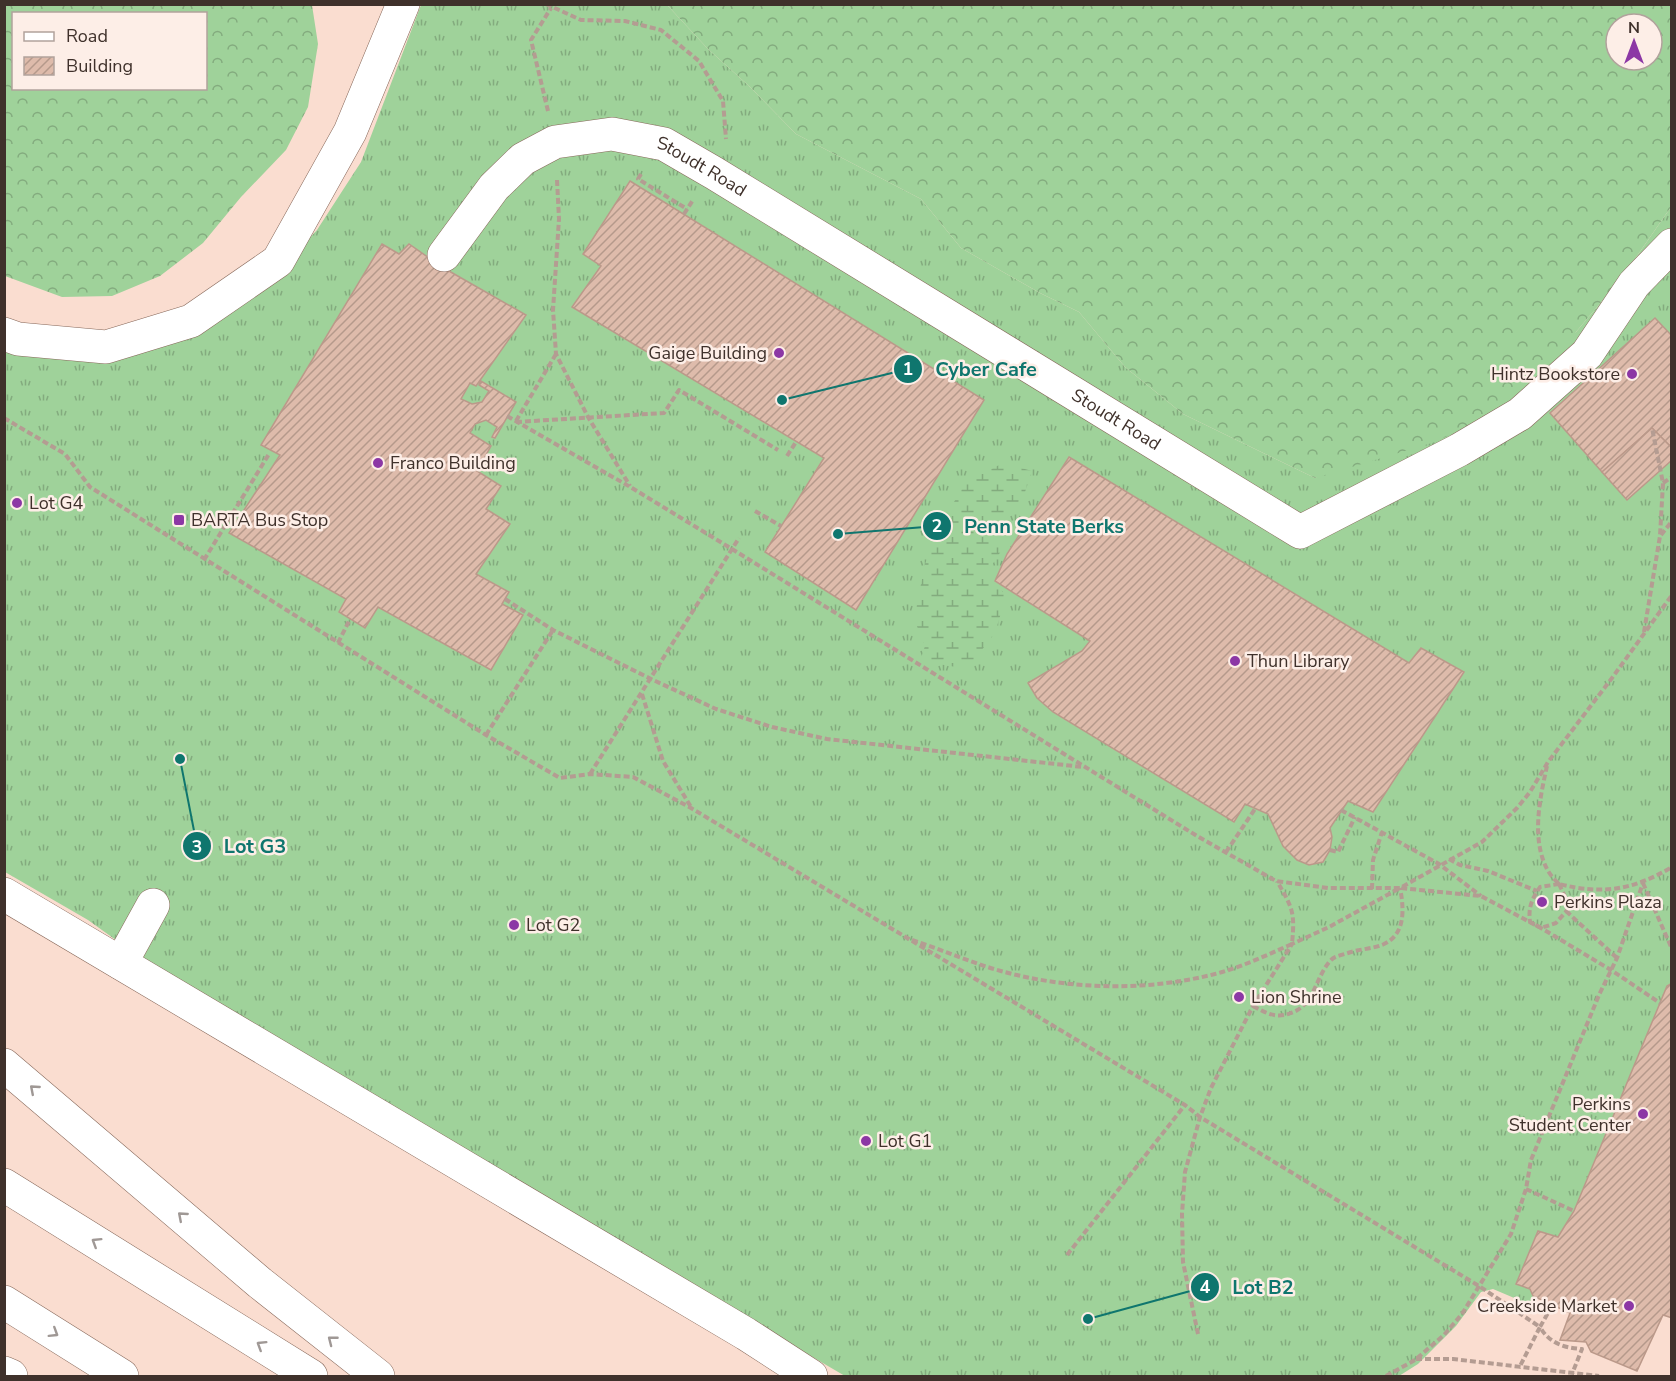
<svg xmlns="http://www.w3.org/2000/svg" width="1676" height="1381" font-family="'Nunito Sans',sans-serif">
  <style>
    .grass { fill: url(#grass-tufts) }
    .forest { fill: url(#forest-crowns); fill-rule: evenodd }
    .wetland { fill: url(#wetland-marsh) }
    .building { fill: url(#building-hatch); stroke: #bb998a; stroke-width: 1.5 }
    .lines { fill: none; stroke-linecap: round; stroke-linejoin: round }
    .minor-casing { stroke: #87685a; stroke-width: 34 }
    .highway-casing { stroke: #87685a; stroke-width: 34 }
    .path { stroke: #b49c92; stroke-width: 4; stroke-dasharray: 6 3; stroke-linecap: butt }
    .minor { stroke: #fff; stroke-width: 33 }
    .highway { stroke: #fff; stroke-width: 33 }
    .oneway { stroke: #9f9895 }
    .poi-dot { fill: #8c37a5; stroke: #fdeee7; stroke-width: 2 }
    .labels { text-anchor: middle; stroke-width: 5; stroke-linejoin: round; paint-order: stroke }
    .street-label { font-size: 18px; fill: #3f312b; stroke: #fdeee7 }
    .poi-label { font-size: 18px; fill: #3f312b; stroke: #fdeee7; text-anchor: start }
    .leader { fill: none; stroke: #0f766e; stroke-width: 2 }
    .callout-dot { fill: #0f766e; stroke: #fdeee7; stroke-width: 2 }
    .mark-label { font-size: 18px; text-anchor: middle; font-weight: bold; fill: #fff }
    .callout-label { font-size: 20px; text-anchor: middle; font-weight: bold; fill: #0f766e; stroke: #fdeee7; stroke-width: 5; stroke-linejoin: round; paint-order: stroke }
  </style>
  <defs>
    <pattern id="grass-tufts" width="24" height="20" patternUnits="userSpaceOnUse" patternTransform="scale(1.5)"><rect width="24" height="20" fill="#9fd29a"/><path d="M3 7l-1-3M5 7V3M7 7l1-3M15 17l-1-3M17 17v-4M19 17l1-3" fill="none" stroke="#83ab7e"/></pattern>
    <pattern id="forest-crowns" width="20" height="18" patternUnits="userSpaceOnUse" patternTransform="scale(1.5)"><rect width="20" height="18" fill="#9fd29a"/><path d="M2 6a3 3 0 1 1 6 0M12 15a3 3 0 1 1 6 0" fill="none" stroke="#83ab7e"/></pattern>
    <pattern id="wetland-marsh" width="20" height="14" patternUnits="userSpaceOnUse" patternTransform="scale(1.5)"><rect width="20" height="14" fill="#9fd29a"/><path d="M1 5h8M5 5V1M11 12h8M15 12V8" fill="none" stroke="#83ab7e"/></pattern>
    <pattern id="building-hatch" width="6" height="6" patternUnits="userSpaceOnUse" patternTransform="scale(1.5)"><rect width="6" height="6" fill="#debbab"/><path d="M-1 1l2-2M0 6l6-6M5 7l2-2" fill="none" stroke="#b5998b"/></pattern>
  </defs>
  <rect width="100%" height="100%" fill="#faddd0"/>
  <path class="grass" d="M662,4L668,6L708,49L749,86L796,134L921,199L961,248L1040,293L1079,312L1125,367L1183,414L1315,478L1576,332L1623,276L1671,207V983L1667,986L1574,1211L1558,1237L1538,1231L1517,1284L1530,1289L1535,1301L1533,1306L1493,1289L1481,1292L1456,1326L1418,1364L1399,1376H845L191,994L88,920L5,872V348L25,355L259,292L317,230L361,162L421,5Z"/>
  <g class="forest">
    <path d="M4,5H312L318,44L308,107L286,150L241,197L203,243L160,276L112,296L62,297L5,276ZM14,14H206V88H14Z"/>
    <path d="M662,5H1671V207L1623,276L1576,332L1500,410L1435,442L1315,478L1183,414L1125,367L1079,312L1040,293L961,248L921,199L796,134L749,86L708,49L668,6ZM1616,24H1652V60H1616Z"/>
  </g>
  <path class="wetland" d="M1003,463L1032,471L1025,492L995,538L1001,551L987,573L1006,596L995,633L967,669L928,662L921,658L925,646L914,619L925,564L942,522L966,482Z"/>
  <g class="building">
    <path d="M630,181L984,400L856,610L765,552L824,458L572,307L601,266L583,254Z"/>
    <path d="M382,244L399,254L409,244L442,267L526,315L476,386L470,383L461,399L472,404L482,402L489,391L479,385L481,381L516,402L495,438L492,437L497,427L486,420L475,424L470,433L491,446L477,471L501,486L486,509L510,524L476,574L509,592L502,604L523,615L491,670L378,607L365,628L339,612L346,599L229,533L280,455L261,445Z"/>
    <path d="M1655,318L1672,336V448L1652,428L1602,472L1550,413Z"/>
    <path d="M1652,428L1672,448V460L1627,500L1602,472Z"/>
    <path d="M1069,457L1409,663L1421,648L1464,672L1373,812L1348,801L1330,828L1332,837L1330,850L1323,862L1309,865L1297,860L1283,846L1268,814L1245,804L1234,822L1053,712L1037,698L1028,683L1082,651L1090,641L995,581L1007,554Z"/>
    <path d="M1672,983V1318L1663,1315L1637,1371L1591,1352L1586,1342L1560,1340L1570,1313L1533,1296L1530,1289L1516,1284L1538,1231L1558,1237L1574,1211L1667,986Z"/>
  </g>
  <g class="lines">
    <defs>
      <g id="minor">
        <path id="s1" d="M444,255L494,187L523,159L555,142L612,134L664,144L714,173L1300,532L1459,450L1520,414L1587,354L1634,284L1672,245"/>
        <path d="M4,334L18,339L106,347L191,321L278,261L350,132L403,4"/>
        <path d="M4,894L746,1334L811,1376"/>
        <path d="M121,963L153,905"/>
      </g>
      <g id="highway">
        <path d="M4,1065L260,1283L378,1376"/>
        <path d="M4,1185L311,1376"/>
        <path d="M4,1302L122,1376"/>
        <path d="M4,1373L11,1376"/>
      </g>
    </defs>
    <use href="#minor" class="minor-casing"/>
    <use href="#highway" class="highway-casing"/>
    <g class="path">
      <path d="M546,4L581,20L625,21L661,30L699,61L723,101L726,139"/>
      <path d="M548,111L531,40L551,8"/>
      <path d="M641,174L638,179L687,209"/>
      <path d="M557,180L559,219L553,310L556,354L588,417L630,486"/>
      <path d="M684,214L693,200"/>
      <path d="M507,416L632,488L732,549L1197,836L1276,881L1328,888H1400L1482,842L1517,808L1530,792L1548,762L1612,678L1672,595"/>
      <path d="M4,418L65,454L90,487L486,735L560,778L590,774L633,777L691,808L1185,1105L1200,1117L1479,1286L1540,1327L1519,1368"/>
      <path d="M516,421L556,354"/>
      <path d="M516,422L664,413L679,390L778,450"/>
      <path d="M787,456L796,442"/>
      <path d="M1663,483L1672,477"/>
      <path d="M755,511L781,526"/>
      <path d="M1661,535L1672,521"/>
      <path d="M204,560L269,454"/>
      <path d="M505,599L553,630L651,679L716,709L772,727L827,739L1083,767"/>
      <path d="M1644,632L1660,536L1663,483L1652,428"/>
      <path d="M338,643L350,619"/>
      <path d="M642,694L663,761L691,807"/>
      <path d="M486,735L553,630"/>
      <path d="M1547,766C1540,798 1531,838 1547,869C1550,875 1555,880 1559,884C1603,895 1633,890 1672,867"/>
      <path d="M590,774L739,538"/>
      <path d="M1341,810L1439,864L1481,896"/>
      <path d="M1330,850L1338,852L1355,817"/>
      <path d="M1226,852L1255,809"/>
      <path d="M1449,859L1460,865L1488,871L1537,891"/>
      <path d="M1643,883L1672,949"/>
      <path d="M1559,884L1570,907L1556,923L1541,928L1530,922C1528,907 1532,899 1540,887Z"/>
      <path d="M1372,889L1373,860L1382,832"/>
      <path d="M1566,911L1617,958"/>
      <path d="M912,940C940,949 967,961 994,969C1065,990 1144,992 1215,974C1242,967 1267,955 1292,944C1295,912 1293,909 1277,881"/>
      <path d="M1253,1006C1266,1013 1276,1019 1291,1013C1315,1005 1315,977 1331,960C1335,956 1342,955 1348,953C1359,949 1373,949 1384,944C1406,934 1404,908 1400,888"/>
      <path d="M1526,1189L1574,1211"/>
      <path d="M1067,1255L1185,1105"/>
      <path d="M1552,1306L1540,1327C1549,1343 1564,1348 1582,1349L1572,1374"/>
      <path d="M1198,1334L1183,1262L1182,1214L1185,1172L1200,1117L1211,1088L1253,1006L1292,944L1329,927L1400,888L1481,896L1541,928L1611,970L1660,1003"/>
      <path d="M1416,1359H1453L1599,1376"/>
      <path d="M1386,1376L1415,1360L1444,1335L1462,1314L1511,1234L1526,1189L1531,1160L1599,995L1617,958L1643,883"/>
    </g>
    <use href="#minor" class="minor"/>
    <use href="#highway" class="highway"/>
  </g>
  <defs><path id="oneway-chevron" d="M-2-3.5L2.5 0L-2 3.5" fill="none" stroke-width="1.6" stroke-linecap="round" stroke-linejoin="round" transform="scale(1.5)"/></defs>
  <g class="oneway">
    <use href="#oneway-chevron" transform="translate(34 1089) rotate(-139)"/>
    <use href="#oneway-chevron" transform="translate(182 1216) rotate(-139)"/>
    <use href="#oneway-chevron" transform="translate(96 1242) rotate(-148)"/>
    <use href="#oneway-chevron" transform="translate(54 1333) rotate(32)"/>
    <use href="#oneway-chevron" transform="translate(332 1340) rotate(-142)"/>
    <use href="#oneway-chevron" transform="translate(261 1345) rotate(-148)"/>
  </g>
  <g class="poi-dot">
    <circle cx="779" cy="353" r="6"/>
    <circle cx="1632" cy="374" r="6"/>
    <circle cx="378" cy="463" r="6"/>
    <circle cx="17" cy="503" r="6"/>
    <rect x="173" y="514" width="12" height="12" rx="3"/>
    <circle cx="1235" cy="661" r="6"/>
    <circle cx="1542" cy="902" r="6"/>
    <circle cx="514" cy="925" r="6"/>
    <circle cx="1239" cy="997" r="6"/>
    <circle cx="1643" cy="1114" r="6"/>
    <circle cx="866" cy="1141" r="6"/>
    <circle cx="1629" cy="1306" r="6"/>
  </g>
  <g class="labels">
    <g class="street-label">
      <text dy="6" stroke="none"><textPath href="#s1" startOffset="315">Stoudt Road</textPath></text>
      <text dy="6" stroke="none"><textPath href="#s1" startOffset="801">Stoudt Road</textPath></text>
    </g>
    <g class="poi-label">
      <text x="767" y="359" text-anchor="end">Gaige Building</text>
      <text x="1620" y="380" text-anchor="end">Hintz Bookstore</text>
      <text x="390" y="469">Franco Building</text>
      <text x="29" y="509">Lot G4</text>
      <text x="191" y="526">BARTA Bus Stop</text>
      <text x="1247" y="667">Thun Library</text>
      <text x="1554" y="908">Perkins Plaza</text>
      <text x="526" y="931">Lot G2</text>
      <text x="1251" y="1003">Lion Shrine</text>
      <text x="1631" y="1110" text-anchor="end">Perkins<tspan x="1631" dy="21">Student Center</tspan></text>
      <text x="878" y="1147">Lot G1</text>
      <text x="1617" y="1312" text-anchor="end">Creekside Market</text>
    </g>
  </g>
  <path class="leader" d="M782 400L908 369M838 534L937 526M180 759L197 846M1088 1319L1205 1287"/>
  <g class="callout-dot">
    <circle cx="782" cy="400" r="6"/>
    <circle cx="838" cy="534" r="6"/>
    <circle cx="180" cy="759" r="6"/>
    <circle cx="1088" cy="1319" r="6"/>
    <circle cx="908" cy="369" r="15"/>
    <circle cx="937" cy="526" r="15"/>
    <circle cx="197" cy="846" r="15"/>
    <circle cx="1205" cy="1287" r="15"/>
  </g>
  <g class="mark-label">
    <text x="908" y="375">1</text>
    <text x="937" y="532">2</text>
    <text x="197" y="853">3</text>
    <text x="1205" y="1293">4</text>
  </g>
  <g class="callout-label">
    <text x="986" y="376">Cyber Cafe</text>
    <text x="1044" y="533">Penn State Berks</text>
    <text x="255" y="853">Lot G3</text>
    <text x="1263" y="1294">Lot B2</text>
  </g>
  <rect width="1676" height="1381" fill="none" stroke="#3f312b" stroke-width="12"/>
  <rect x="12" y="12" width="195" height="78" fill="#fdeee7" stroke="#b1a29c" stroke-width="1.5"/>
  <rect x="24" y="32" width="30" height="9" fill="#ffffff" stroke="#b1a29c" stroke-width="1.5"/>
  <text x="66" y="42" font-size="18" fill="#3f312b">Road</text>
  <rect x="24" y="57" width="30" height="18" fill="url(#building-hatch)" stroke="#b1a29c" stroke-width="1.5"/>
  <text x="66" y="72" font-size="18" fill="#3f312b">Building</text>
  <g transform="translate(1634 42)"><circle r="28" fill="#fdeee7" stroke="#b1a29c" stroke-width="1.5"/>
  <path d="M0-4.5L10 22L0 15L-10 22Z" fill="#8c37a5"/>
  <text y="-9" font-size="16" font-weight="bold" text-anchor="middle" fill="#3f312b">N</text>
  </g>
</svg>
